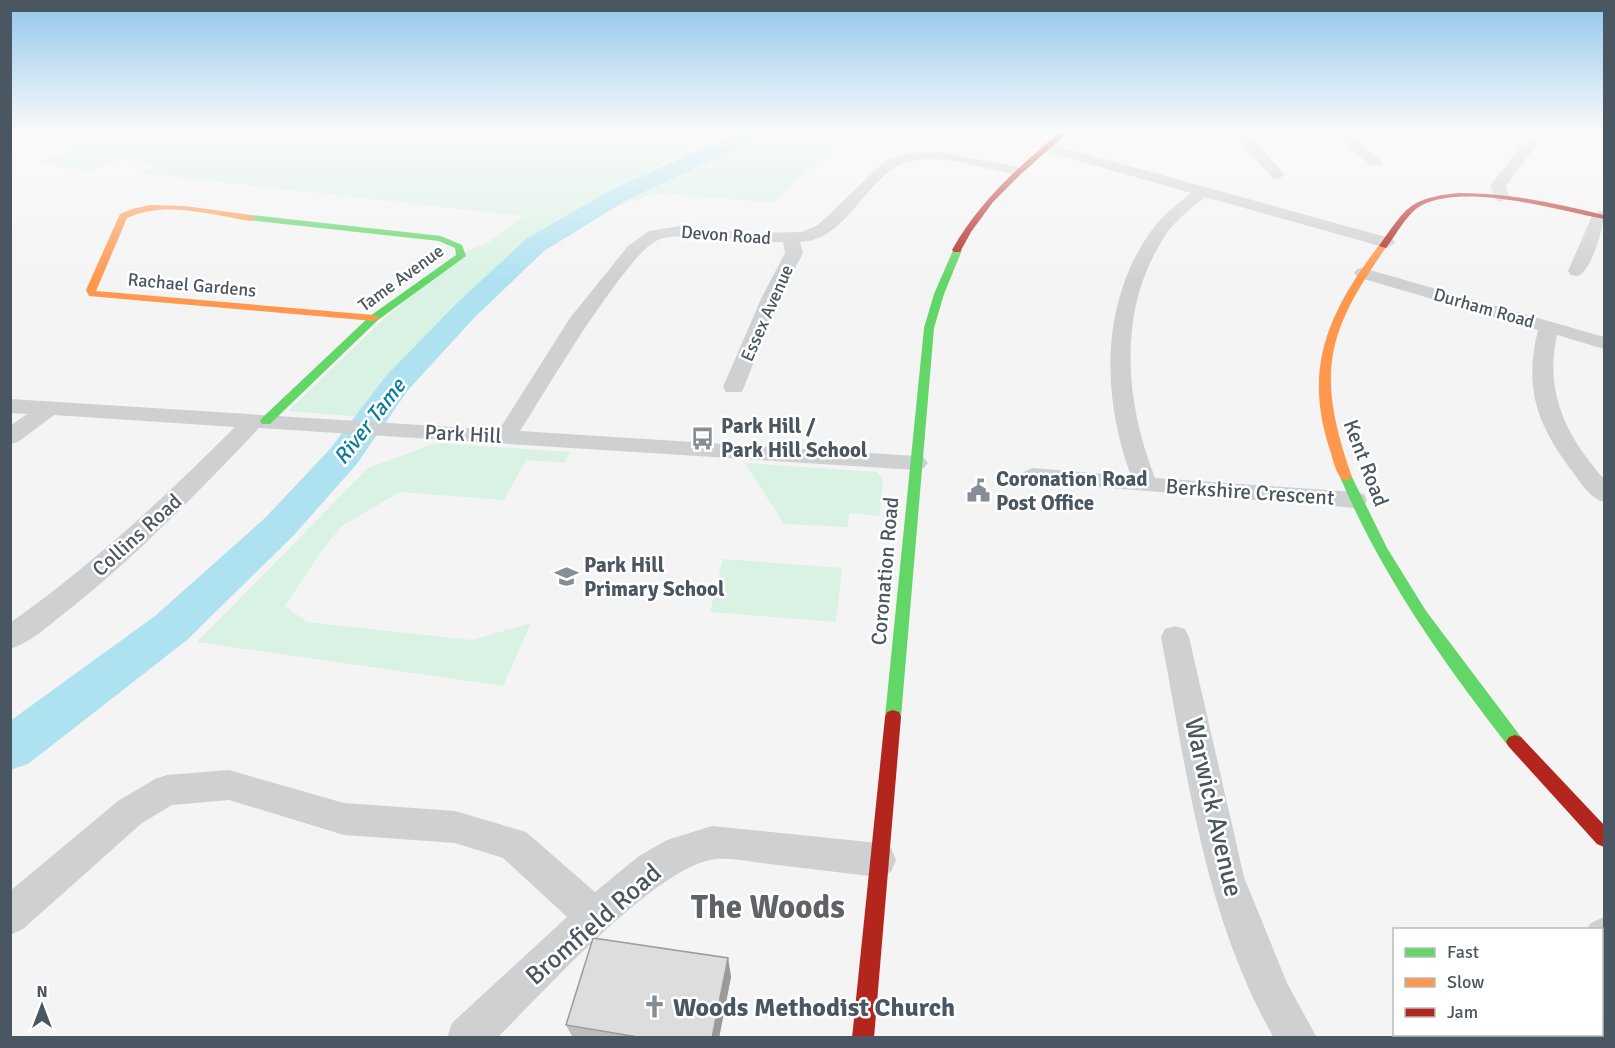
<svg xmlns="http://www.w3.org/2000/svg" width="1615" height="1048" font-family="Signika,sans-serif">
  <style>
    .green { fill: #d9f2e3 }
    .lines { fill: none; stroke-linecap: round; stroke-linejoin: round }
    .river { fill: #aee2f0; fill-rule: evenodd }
    .street { fill: #ced0d2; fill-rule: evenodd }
    .fast { fill: #63d668; fill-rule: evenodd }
    .slow { fill: #ff974d; fill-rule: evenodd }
    .jam { fill: #b3261e; fill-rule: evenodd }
    .wall { fill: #bebebf }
    .shaded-wall { fill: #9b9b9b }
    .building { fill: #ddddde; stroke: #9b9b9b; stroke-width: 1.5 }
    .labels { text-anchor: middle; stroke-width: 5; stroke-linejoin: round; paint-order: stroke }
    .far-street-label { font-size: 18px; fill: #4a5661; stroke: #fff }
    .poi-label { font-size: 21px; font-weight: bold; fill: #4a5661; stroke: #fff; text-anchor: start }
    .street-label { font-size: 21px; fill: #4a5661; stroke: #fff }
    .water-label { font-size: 22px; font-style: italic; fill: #0c7c9b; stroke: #fff }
    .near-street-label { font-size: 26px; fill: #4a5661; stroke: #fff }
    .near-poi-label { font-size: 26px; font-weight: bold; fill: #4a5661; stroke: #fff; text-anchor: start }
    .near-district-label { font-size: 33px; font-weight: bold; fill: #5f6368; stroke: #fff }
  </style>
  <rect width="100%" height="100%" fill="#f4f4f4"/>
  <g class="green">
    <path d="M122,133H719L695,144L551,232L482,288L379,391L362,417L288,411L387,316L468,251L490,241L523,216L139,173L159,165L121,159L88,172L38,162Z"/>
    <path d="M762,133H863L846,135L773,203L659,193L606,209Z"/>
    <path d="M436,443L570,452L564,463L526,460L504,500L400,492L342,526L323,549L285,606L307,622L472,640L531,623L503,686L197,642L368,468Z"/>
    <path d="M745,463L877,472L883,479L880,516L849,513L848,527L784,524Z"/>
    <path d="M723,559L842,568L836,622L710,612Z"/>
  </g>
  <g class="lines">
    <path class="river" d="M737,133H764L761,137L627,200L544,251L475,317L408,390L356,465L294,535L187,640L28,764L10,770V721L155,616L266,517L330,449L386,376L455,305L526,239L611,190Z"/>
    <g class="street">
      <path d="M1168,133H1247L1285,175L1278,179L1273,178L1236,138L1175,137Z"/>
      <path d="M1334,133H1349L1382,162L1380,165H1370Z"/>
      <path d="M1531,139L1538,143L1506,186L1509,197L1501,202L1496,200L1490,186L1526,140Z"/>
      <path d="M1046,143L1393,239L1395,243L1387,248L1205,197C1190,209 1173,222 1163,239C1117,311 1125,402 1155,478L1355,492L1364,494L1367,500L1364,506L1355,508L1025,481L1021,476L1025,471L1033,468L1131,476C1102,398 1100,305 1149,234C1160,218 1176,205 1191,193L1041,150V144Z"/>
      <path d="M940,152L1017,167L1024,171L1017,175C984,169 942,153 908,162C866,174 848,241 800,242L803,253L779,299L742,392H726L723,387L761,299L785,253L783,242C756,243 679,231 660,239C642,247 630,267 618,281C582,329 552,380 520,431L916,456L924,458L928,463L924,468L916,470L259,428C199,491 139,554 71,608C52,622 33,642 10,649V623C92,565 165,497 235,427L54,415L18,442L10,444V426L27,414L10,413V399L499,430L570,318L628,246L649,231L679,226L754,233L802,232L818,225L886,160L910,153Z"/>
      <path d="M1600,211L1604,212C1604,227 1591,273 1577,276L1571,275L1568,271L1592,216Z"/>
      <path d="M1363,268L1604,337V349L1557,335C1544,393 1567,437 1604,479V502C1591,499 1583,486 1575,475C1538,427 1523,390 1538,330L1357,277L1354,273L1357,269Z"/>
      <path d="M1175,626L1185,629L1189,637L1244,877L1287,983L1317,1038H1274C1204,916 1187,772 1161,637L1165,629Z"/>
      <path d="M229,770L344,803L455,811L526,832L595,892L639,856L667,840L712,826L878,843L891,848L896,860L891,872L878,877C842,873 805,868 769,864C751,862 728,856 710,860C650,873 544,992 497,1038H447L452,1023L567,917L503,858L455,843L344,835L229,800L172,805L142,823L23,929L10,935V891L118,801L155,779L167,775Z"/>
      <path d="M1604,917V956L1602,957V930H1586L1591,923Z"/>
      <path d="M1424,1034H1468L1467,1038H1423Z"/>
    </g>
    <g class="fast">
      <path d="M251,215L441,236L462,245L466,256L378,320L270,424H262L260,421L262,418L370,316L456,255L455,248L439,241L248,220L247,218Z"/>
      <path d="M954,248L962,250L944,294L934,328L901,717L899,722L893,724L887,722L885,717L924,328L934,294Z"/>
      <path d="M1346,473L1352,477L1387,548L1426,611L1521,737L1524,742L1521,747L1515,749L1509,747C1443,662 1382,576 1340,477Z"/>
    </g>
    <g class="slow">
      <path d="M150,205L185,206L251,215L255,218L251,221C212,215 165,200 127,218L96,291L374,315L379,318L374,321L89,296L86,290L120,214L132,209Z"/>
      <path d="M1380,244L1387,246C1325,334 1316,374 1352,477L1346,481C1336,478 1333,459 1330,450C1302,366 1330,310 1380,244Z"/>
    </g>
    <g class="jam">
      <path d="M1059,133H1067L1021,174L993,202L971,232L960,252H954L952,250C979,202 1017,168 1059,133Z"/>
      <path d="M1459,193C1509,193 1556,203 1604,215V219C1555,210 1469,183 1422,205C1407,213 1396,235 1386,248L1379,246C1407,207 1409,198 1459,193Z"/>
      <path d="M893,710L899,712L901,717L874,1038H852L885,717L887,712Z"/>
      <path d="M1515,735L1521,737L1604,825V847L1597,844L1509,747L1506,742L1509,737Z"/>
    </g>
  </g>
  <path class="wall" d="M728,958L731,977L719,1038H573L566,1025Z"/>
  <path class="shaded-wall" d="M728,958L731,977L719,1038H712Z"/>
  <path class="building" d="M593,938L728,958L712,1038H644L566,1025Z"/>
  <linearGradient id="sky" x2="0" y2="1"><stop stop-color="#91c6eb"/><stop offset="0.47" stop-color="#fafafa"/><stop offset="1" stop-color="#fafafa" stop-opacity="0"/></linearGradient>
  <rect width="1615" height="280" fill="url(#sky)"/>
  <defs>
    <symbol id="bus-bare" viewBox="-9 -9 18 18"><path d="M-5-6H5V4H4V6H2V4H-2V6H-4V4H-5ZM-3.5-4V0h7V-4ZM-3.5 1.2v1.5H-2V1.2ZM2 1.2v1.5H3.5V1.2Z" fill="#868d94" stroke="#fff" stroke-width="2.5" paint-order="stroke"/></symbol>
    <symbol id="civic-bare" viewBox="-9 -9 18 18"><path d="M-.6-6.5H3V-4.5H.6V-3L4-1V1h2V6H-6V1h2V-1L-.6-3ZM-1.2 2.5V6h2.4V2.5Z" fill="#868d94" stroke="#fff" stroke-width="2.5" paint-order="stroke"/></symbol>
    <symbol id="school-bare" viewBox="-9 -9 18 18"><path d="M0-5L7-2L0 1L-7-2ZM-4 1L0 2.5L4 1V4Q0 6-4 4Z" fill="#868d94" stroke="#fff" stroke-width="2.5" paint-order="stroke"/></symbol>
    <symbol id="church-bare" viewBox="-9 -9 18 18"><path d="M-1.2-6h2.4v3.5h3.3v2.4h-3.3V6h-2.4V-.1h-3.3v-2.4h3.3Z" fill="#868d94" stroke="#fff" stroke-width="2.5" paint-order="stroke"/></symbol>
  </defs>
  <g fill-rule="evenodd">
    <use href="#bus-bare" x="686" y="422" width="33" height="33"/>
    <use href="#civic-bare" x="962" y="474" width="33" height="33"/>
    <use href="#school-bare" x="550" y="560" width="33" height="33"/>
    <use href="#church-bare" x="638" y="990" width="33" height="33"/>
  </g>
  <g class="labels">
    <g class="far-street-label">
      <text transform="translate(726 235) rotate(4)" y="6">Devon Road</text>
      <text transform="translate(401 278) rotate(-36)" y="6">Tame Avenue</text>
      <text transform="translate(192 285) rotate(5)" y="6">Rachael Gardens</text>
      <text transform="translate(1484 308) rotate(16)" y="6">Durham Road</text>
      <text transform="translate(767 313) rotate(-66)" y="6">Essex Avenue</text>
    </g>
    <g class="poi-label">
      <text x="721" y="433">Park Hill /<tspan x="721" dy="24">Park Hill School</tspan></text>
      <text x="996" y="486">Coronation Road<tspan x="996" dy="24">Post Office</tspan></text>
      <text x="584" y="572">Park Hill<tspan x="584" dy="24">Primary School</tspan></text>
    </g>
    <g class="street-label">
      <text transform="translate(463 434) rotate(3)" y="7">Park Hill</text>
      <text transform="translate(1366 463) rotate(69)" y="7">Kent Road</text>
      <text transform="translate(1250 492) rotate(4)" y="7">Berkshire Crescent</text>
      <text transform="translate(137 535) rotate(-42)" y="7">Collins Road</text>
      <text transform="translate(885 571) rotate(-85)" y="7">Coronation Road</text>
    </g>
    <g class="water-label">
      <text transform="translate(369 421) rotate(-52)" y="8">River Tame</text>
    </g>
    <g class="near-street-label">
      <text transform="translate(1214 807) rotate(77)" y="9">Warwick Avenue</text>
      <text transform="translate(593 924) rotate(-41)" y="9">Bromfield Road</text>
    </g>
    <g class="near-poi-label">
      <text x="673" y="1016">Woods Methodist Church</text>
    </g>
    <g class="near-district-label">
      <text x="768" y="918">The Woods</text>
    </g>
  </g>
  <rect width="1615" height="1048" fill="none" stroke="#4a5661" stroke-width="24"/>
  <rect x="1393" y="928" width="210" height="108" fill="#ffffff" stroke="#b7bbc0" stroke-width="1.5"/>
  <rect x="1405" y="948" width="30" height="9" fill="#63d668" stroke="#b7bbc0" stroke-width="1.5"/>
  <text x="1447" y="958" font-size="18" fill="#4a5661">Fast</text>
  <rect x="1405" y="978" width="30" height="9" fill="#ff974d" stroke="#b7bbc0" stroke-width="1.5"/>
  <text x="1447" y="988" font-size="18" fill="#4a5661">Slow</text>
  <rect x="1405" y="1008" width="30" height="9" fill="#b3261e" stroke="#b7bbc0" stroke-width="1.5"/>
  <text x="1447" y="1018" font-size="18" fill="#4a5661">Jam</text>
  <g transform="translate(42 1006)" stroke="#ffffff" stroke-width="4.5" paint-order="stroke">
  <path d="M0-4.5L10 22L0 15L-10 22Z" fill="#4a5661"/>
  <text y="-9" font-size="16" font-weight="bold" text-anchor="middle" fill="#4a5661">N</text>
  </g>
</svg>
